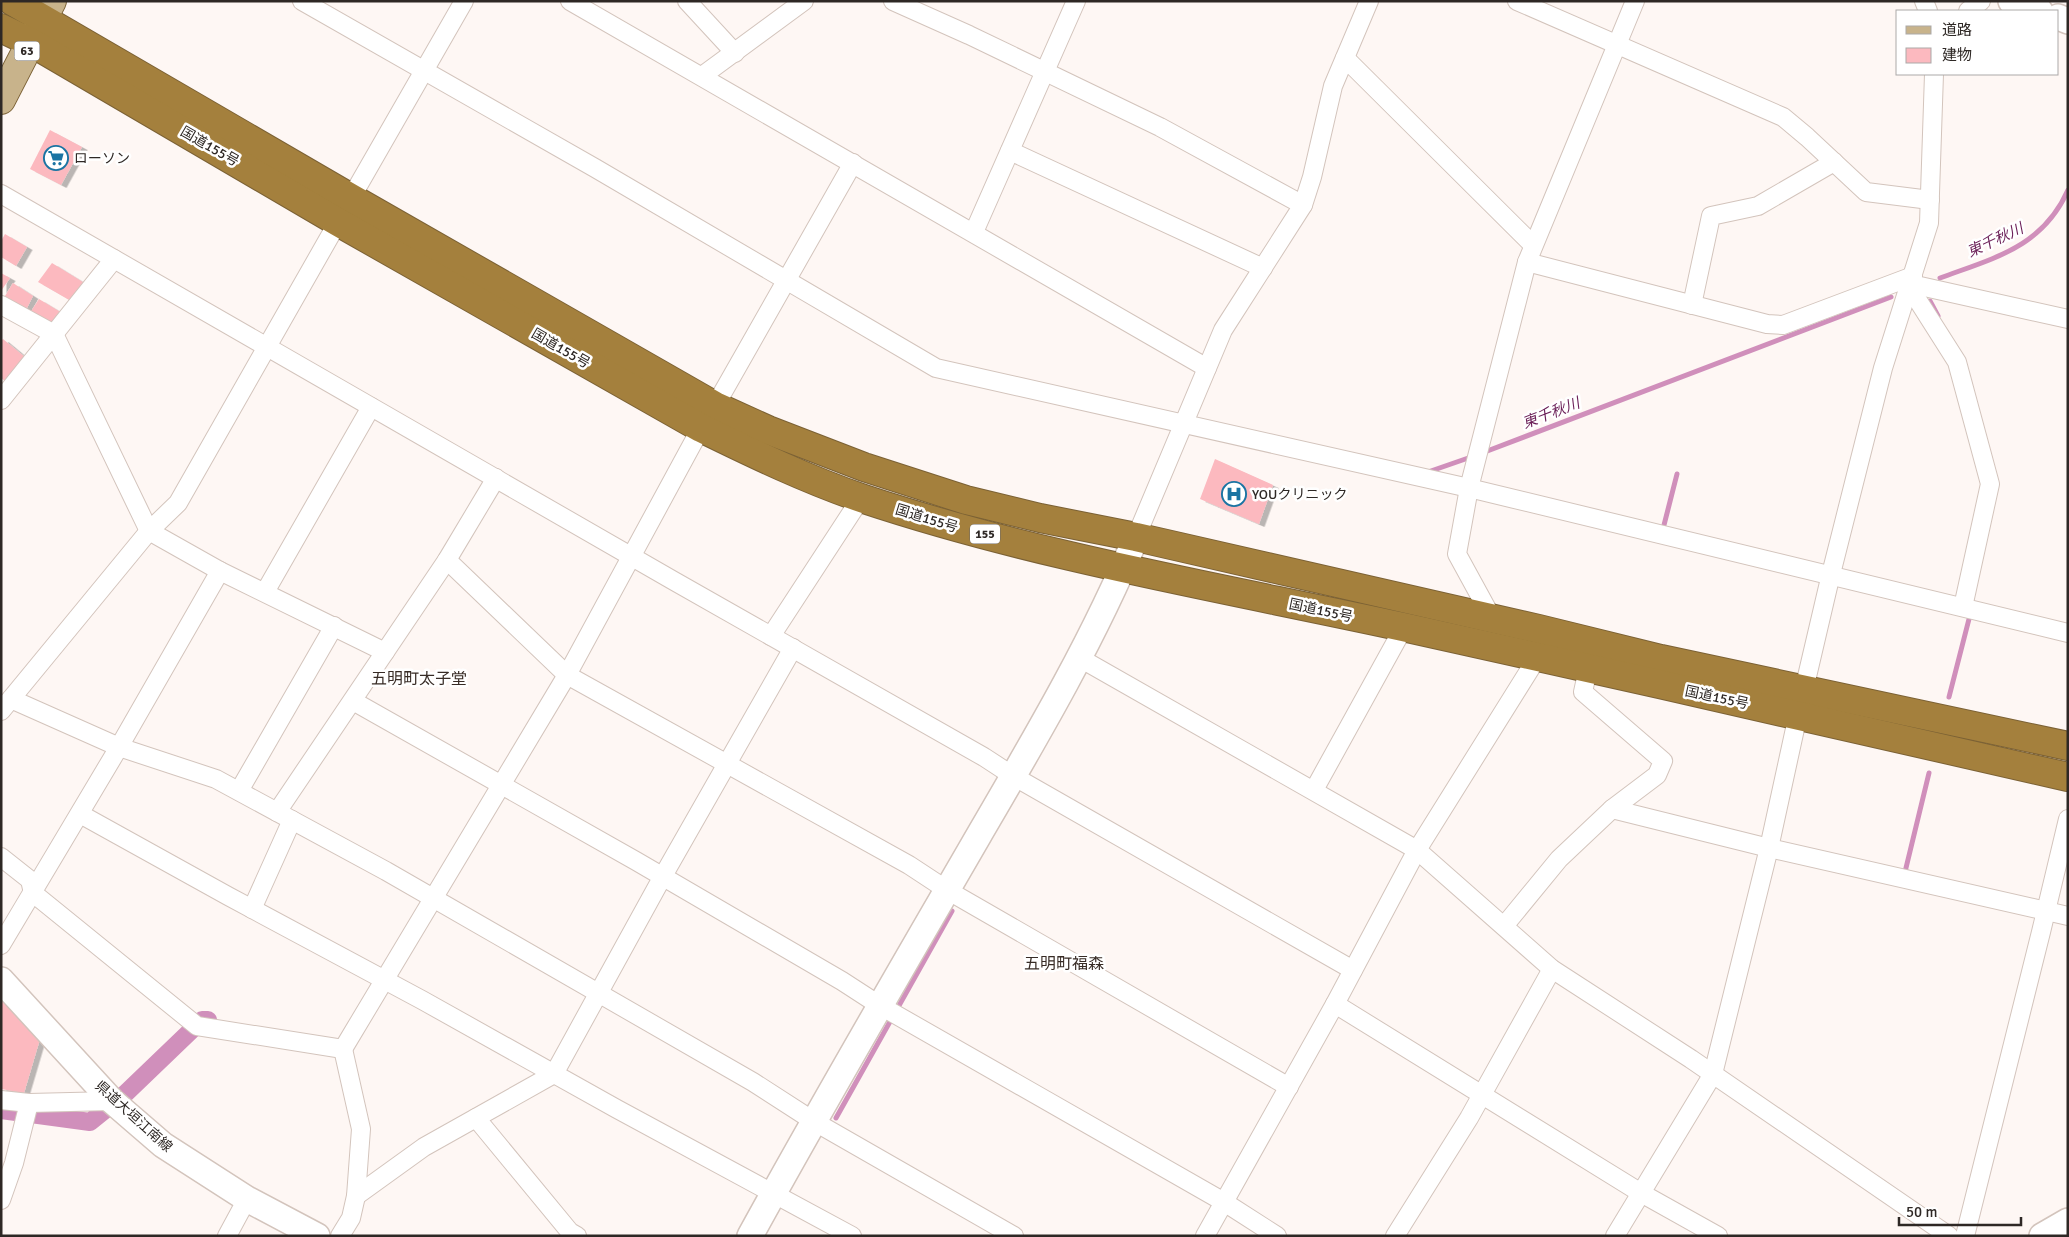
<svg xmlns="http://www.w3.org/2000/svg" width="2069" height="1237" font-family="Signika,'Noto Sans JP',sans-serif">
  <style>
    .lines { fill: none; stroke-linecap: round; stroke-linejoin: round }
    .stream { stroke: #d08fbb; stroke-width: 5 }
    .canal { stroke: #d08fbb; stroke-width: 18 }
    .building { fill: #fcb9bf; filter: url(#shadow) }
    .street-casing { stroke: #d3c4bc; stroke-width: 20 }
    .secondary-casing { stroke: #d3c4bc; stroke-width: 28 }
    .primary-casing { stroke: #7b6135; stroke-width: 30 }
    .highway-casing { stroke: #7b6135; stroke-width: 30 }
    .street { stroke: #fff; stroke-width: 18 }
    .secondary { stroke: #fff; stroke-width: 25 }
    .primary { stroke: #c8b38b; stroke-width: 28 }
    .highway { stroke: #a4803d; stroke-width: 28 }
    .labels { text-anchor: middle; stroke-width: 5; stroke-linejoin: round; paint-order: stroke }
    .shield { fill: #fff; stroke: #6d6866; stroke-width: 1 }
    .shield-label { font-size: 12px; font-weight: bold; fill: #2e2825 }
    .street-label { font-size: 14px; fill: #2e2825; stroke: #fff }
    .poi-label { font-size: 14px; fill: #2e2825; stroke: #fff; text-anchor: start }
    .water-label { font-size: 15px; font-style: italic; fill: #6a1e57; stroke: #fff }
    .quarter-label { font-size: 16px; fill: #372b25; stroke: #fff }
  </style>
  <defs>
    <filter id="shadow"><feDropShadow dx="5.5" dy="3" stdDeviation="0" flood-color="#0004"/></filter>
  </defs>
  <rect width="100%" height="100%" fill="#fef7f4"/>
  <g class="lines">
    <g class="stream">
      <path d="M1940,278C1994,258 2043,247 2068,190"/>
      <path d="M1930,301L1938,316"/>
      <path d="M1482,453L1891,297"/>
      <path d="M1428,472L1474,456"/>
      <path d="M1661,528L1663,529L1677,474"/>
      <path d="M1949,697L1969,619"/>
      <path d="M1908,872H1905L1929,773"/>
      <path d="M836,1118L952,911"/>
    </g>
    <path class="canal" d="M1,1110L90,1122L126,1093L202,1020H208"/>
  </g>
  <g class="building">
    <path d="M50,130L82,147L61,185L30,169Z"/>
    <path d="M5,234L27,247L16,266L1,257V241Z"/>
    <path d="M52,263L86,284L71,301L38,282Z"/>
    <path d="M1,273L10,278L1,291Z"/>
    <path d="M13,283L33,296L26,310L5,296Z"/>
    <path d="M39,299L62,313L54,325L30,313Z"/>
    <path d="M3,339L26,358L6,382L1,378V341Z"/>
    <path d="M1215,459L1273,485L1259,524L1200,499Z"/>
    <path d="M1,997L40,1039L24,1093L1,1089Z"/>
  </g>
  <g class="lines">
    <defs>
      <g id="street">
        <path d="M302,1L595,168L936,368L1469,488L2068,633"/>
        <path d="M570,1L1207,368"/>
        <path d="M687,1L735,53"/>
        <path d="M893,1L969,35L1160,127L1303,205"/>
        <path d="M1517,1L1783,117L1807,137L1866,192L1930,200"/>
        <path d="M1924,1L1928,11"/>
        <path d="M1968,11L1981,1"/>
        <path d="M1345,58L1533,245"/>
        <path d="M702,76L804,1"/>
        <path d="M1010,151L1263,268"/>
        <path d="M1,194L674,581L984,757L1013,776L1353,970"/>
        <path d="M351,198L464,1"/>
        <path d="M974,232L1076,1"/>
        <path d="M1527,262L1767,324L1783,325L1913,276"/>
        <path d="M1911,284L2068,319"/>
        <path d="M1910,288L1957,362L1990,484L1963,607"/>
        <path d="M1,305L54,334L149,531L220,571L385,652"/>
        <path d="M1692,305L1711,216L1758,206L1834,162"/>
        <path d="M1,400L114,259"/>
        <path d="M715,406L853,163"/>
        <path d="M1136,537L1223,330L1303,205L1312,177L1333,86L1369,1"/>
        <path d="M447,560L567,675L909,865L947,890L1289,1087"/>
        <path d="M265,592L371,407"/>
        <path d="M1492,618L1457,554L1469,488L1527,262L1635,1"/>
        <path d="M771,636L861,498"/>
        <path d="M1078,657L1417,850L1552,969L1691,1059L1949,1236"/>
        <path d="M11,699L119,747L216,779L386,871L753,1082L815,1122L1014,1236"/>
        <path d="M353,701L636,861L842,981L879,1005L1224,1202L1277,1236"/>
        <path d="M1,711L149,531L178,503L338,222"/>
        <path d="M1314,790L1404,627"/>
        <path d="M239,791L334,626"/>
        <path d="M1612,809L1769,848L2068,916"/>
        <path d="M277,812L447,560L496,478"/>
        <path d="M80,814L228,896L422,1000L617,1109L852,1236"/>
        <path d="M1,857L30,880L33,893L197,1026L343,1049L567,675L701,428"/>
        <path d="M252,909L292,820"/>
        <path d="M1504,926L1559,859L1612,809L1657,775L1663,761L1583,692L1588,669"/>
        <path d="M1,945L119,747L220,571"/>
        <path d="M1335,1004L1641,1193L1718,1236"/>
        <path d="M1,1100L29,1103L112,1101"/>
        <path d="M476,1118L570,1232L577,1236"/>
        <path d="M356,1196L424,1147L554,1074L663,876L793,648"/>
        <path d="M1,1200L14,1163L29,1103"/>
        <path d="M227,1236L247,1199"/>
        <path d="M340,1236L351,1218L356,1196L361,1129L343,1049"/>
        <path d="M1205,1236L1335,1004L1417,850L1537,658"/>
        <path d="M1395,1236L1469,1118L1552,969"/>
        <path d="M1615,1236L1713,1074L1769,848L1798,715L1831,574L1883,368L1929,223L1934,74"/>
        <path d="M1965,1236L2041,932L2068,819"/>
      </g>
      <g id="secondary">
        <path d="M2011,1L2040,11"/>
        <path d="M2058,17L2068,21"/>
        <path d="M1,980L112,1101L163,1145L247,1199L317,1236"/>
        <path d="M750,1236C824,1101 902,968 979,835C1035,739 1094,639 1136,537"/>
        <path d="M2042,1236L2068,1221"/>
      </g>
      <path id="primary" d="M1,100L52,1"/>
      <g id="highway">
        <path d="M12,1L351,198L715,406L768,430L864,467L966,500L1040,518L1136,537L1539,629L1661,659L2068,746"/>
        <path d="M1,28L32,43L338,222L701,428C754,454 808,480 864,499C1039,557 1223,588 1403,627C1625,676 1846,726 2068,777"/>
      </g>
    </defs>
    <use href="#street" class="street-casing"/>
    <use href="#secondary" class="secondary-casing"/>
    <use href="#primary" class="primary-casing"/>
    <use href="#highway" class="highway-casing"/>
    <use href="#street" class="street"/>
    <use href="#secondary" class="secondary"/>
    <use href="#primary" class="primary"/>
    <use href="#highway" class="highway"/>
  </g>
  <defs>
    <symbol id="supermarket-ring" viewBox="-11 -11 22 22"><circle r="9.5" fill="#fff" stroke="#1a74a3" stroke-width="1.5"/><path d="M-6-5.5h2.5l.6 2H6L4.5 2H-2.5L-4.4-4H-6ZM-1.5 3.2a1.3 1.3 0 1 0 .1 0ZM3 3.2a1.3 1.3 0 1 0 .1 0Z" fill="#1a74a3"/></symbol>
    <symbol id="hospital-ring" viewBox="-11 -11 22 22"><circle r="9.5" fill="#fff" stroke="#1a74a3" stroke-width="1.5"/><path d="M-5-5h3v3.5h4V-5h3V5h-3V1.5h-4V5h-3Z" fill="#1a74a3"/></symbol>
  </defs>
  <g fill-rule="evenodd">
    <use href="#supermarket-ring" x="42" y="144" width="28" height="28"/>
    <use href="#hospital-ring" x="1220" y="480" width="28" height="28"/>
  </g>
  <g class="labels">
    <g class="shield">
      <rect x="14.5" y="41.5" width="25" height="19" rx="4"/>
      <rect x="970" y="524.5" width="30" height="19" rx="4"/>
    </g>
    <g class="shield-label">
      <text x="27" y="55">63</text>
      <text x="985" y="538">155</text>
    </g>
    <g class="street-label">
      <text transform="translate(210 146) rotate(30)" y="5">国道155号</text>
      <text transform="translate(561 348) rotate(30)" y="5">国道155号</text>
      <text transform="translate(927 518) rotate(17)" y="5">国道155号</text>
      <text transform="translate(1321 610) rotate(12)" y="5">国道155号</text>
      <text transform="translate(1717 697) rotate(12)" y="5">国道155号</text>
      <text transform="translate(134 1116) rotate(42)" y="5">県道大垣江南線</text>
    </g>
    <g class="poi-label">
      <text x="74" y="163">ローソン</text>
      <text x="1252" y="499">YOUクリニック</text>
    </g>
    <g class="water-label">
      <text transform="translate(1995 240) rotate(-25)" y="5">東千秋川</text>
      <text transform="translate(1551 413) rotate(-21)" y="5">東千秋川</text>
    </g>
    <g class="quarter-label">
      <text x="419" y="684">五明町太子堂</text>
      <text x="1064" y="969">五明町福森</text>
    </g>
  </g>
  <rect width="2069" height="1237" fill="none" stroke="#2e2825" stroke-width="5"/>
  <rect x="1896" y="10" width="162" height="65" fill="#ffffff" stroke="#aba9a8"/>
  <rect x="1906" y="26" width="25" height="8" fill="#c8b38b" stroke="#aba9a8"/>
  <text x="1942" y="35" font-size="15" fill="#2e2825">道路</text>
  <rect x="1906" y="48" width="25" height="15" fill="#fcb9bf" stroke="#aba9a8"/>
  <text x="1942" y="60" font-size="15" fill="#2e2825">建物</text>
  <path d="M1899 1217v8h122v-8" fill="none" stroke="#2e2825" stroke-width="2.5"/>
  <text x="1906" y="1217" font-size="15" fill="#2e2825" stroke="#ffffff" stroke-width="4" paint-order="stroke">50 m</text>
</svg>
